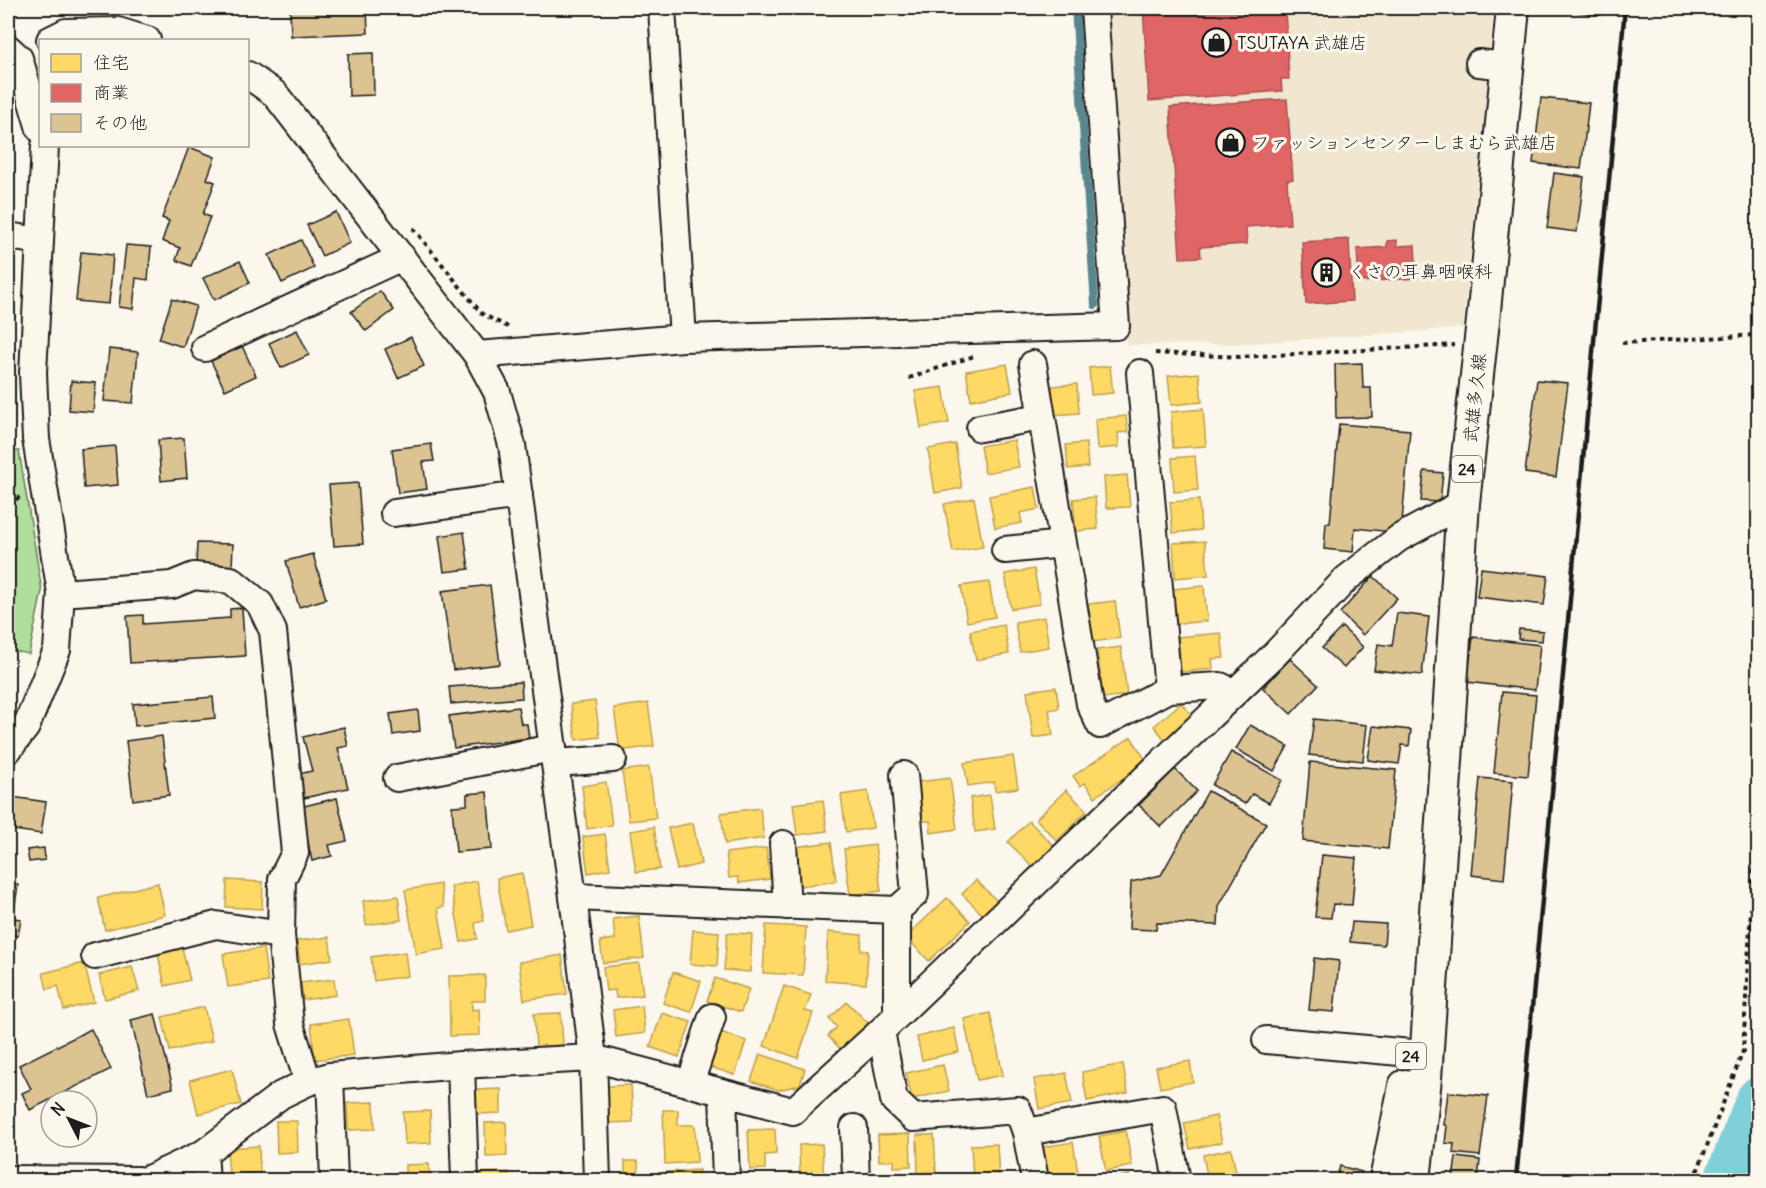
<svg xmlns="http://www.w3.org/2000/svg" width="1766" height="1188" font-family="Delius,'Klee One',sans-serif">
  <style>
    .built { fill: #f1e7d1 }
    .green { fill: #b0de9d; stroke: #667d5c; stroke-width: 1.5 }
    .homes { fill: #ffd966; stroke: #bba050; stroke-width: 1.5 }
    .shops { fill: #e06666; stroke: #a55050; stroke-width: 1.5 }
    .lines { fill: none; stroke-linecap: round; stroke-linejoin: round }
    .stream { stroke: #58888e; stroke-width: 8 }
    .river { stroke: #80d0da; stroke-width: 44 }
    .building { fill: #dbc392; stroke: #1c1c1c; stroke-width: 1.5 }
    .minor-casing { stroke: #1c1c1c; stroke-width: 30 }
    .major-casing { stroke: #1c1c1c; stroke-width: 36 }
    .path { stroke: #1c1c1c; stroke-width: 4; stroke-dasharray: 4.5 4.5; stroke-linecap: butt }
    .minor { stroke: #fbf7ec; stroke-width: 26 }
    .major { stroke: #fbf7ec; stroke-width: 32 }
    .rail { stroke: #1c1c1c; stroke-width: 4.5 }
    .labels { text-anchor: middle; stroke-width: 6; stroke-linejoin: round; paint-order: stroke }
    .shield { fill: #fbf7ec; stroke: #5f5e5a; stroke-width: 1.5 }
    .shield-label { font-size: 16px; font-weight: bold; fill: #1c1c1c }
    .poi-label { font-size: 18px; fill: #1c1c1c; stroke: #fbf7ec; text-anchor: start }
    .street-label { font-size: 18px; fill: #1c1c1c; stroke: #fbf7ec }
  </style>
  <rect width="100%" height="100%" fill="#fbf7ec"/>
  <filter id="ink" filterUnits="userSpaceOnUse"><feTurbulence type="fractalNoise" baseFrequency=".0167" numOctaves="2"/><feDisplacementMap in="SourceGraphic" scale="12" xChannelSelector="R" yChannelSelector="G"/><feConvolveMatrix kernelMatrix="1 2 1 2 8 2 1 2 1" color-interpolation-filters="sRGB"/></filter>
  <g filter="url(#ink)">
    <path class="built" d="M1104,8H1493L1488,80L1463,328L1239,344L1126,345Z"/>
    <path class="green" d="M8,451H19L42,591L29,654L8,650Z"/>
    <g class="homes">
      <path d="M1007,364L1012,392L971,400L966,371Z"/>
      <path d="M1110,366L1113,393L1091,395L1089,368Z"/>
      <path d="M1199,373L1202,402L1171,405L1168,376Z"/>
      <path d="M1077,384L1079,413L1054,415L1052,386Z"/>
      <path d="M943,387L949,423L921,428L915,391Z"/>
      <path d="M1203,409L1206,446L1173,448L1171,412Z"/>
      <path d="M1126,416L1128,432L1118,433L1119,447L1097,449L1095,419Z"/>
      <path d="M1014,440L1019,467L985,473L980,446Z"/>
      <path d="M1086,443L1088,467L1068,469L1066,445Z"/>
      <path d="M955,444L962,488L935,493L928,449Z"/>
      <path d="M1195,456L1198,490L1174,492L1172,458Z"/>
      <path d="M1127,475L1130,507L1106,508L1104,477Z"/>
      <path d="M1035,487L1039,509L1020,513L1022,523L995,528L989,496Z"/>
      <path d="M1095,497L1098,529L1076,531L1073,499Z"/>
      <path d="M974,498L983,547L953,552L944,504Z"/>
      <path d="M1199,500L1201,530L1173,533L1170,502Z"/>
      <path d="M1205,541L1208,575L1175,578L1173,543Z"/>
      <path d="M1034,569L1040,604L1011,609L1005,574Z"/>
      <path d="M989,582L995,617L967,622L961,586Z"/>
      <path d="M1204,586L1207,621L1176,624L1173,589Z"/>
      <path d="M1115,601L1120,638L1093,642L1088,604Z"/>
      <path d="M1044,617L1049,647L1020,652L1015,622Z"/>
      <path d="M1004,625L1009,654L976,660L970,631Z"/>
      <path d="M1221,633L1224,658L1212,659L1213,669L1181,672L1178,637Z"/>
      <path d="M1121,647L1127,695L1103,698L1097,650Z"/>
      <path d="M1056,687L1059,708L1049,710L1053,735L1033,738L1027,691Z"/>
      <path d="M595,701L600,737L576,740L571,704Z"/>
      <path d="M648,703L654,746L620,751L614,708Z"/>
      <path d="M1181,703L1194,718L1166,741L1154,726Z"/>
      <path d="M1131,737L1147,762L1095,797L1085,783L1080,786L1073,776Z"/>
      <path d="M1013,756L1018,788L995,791L994,782L968,786L964,763Z"/>
      <path d="M649,767L656,818L629,821L622,771Z"/>
      <path d="M950,778L957,829L931,833L930,821H923L918,782Z"/>
      <path d="M606,782L612,825L587,829L582,786Z"/>
      <path d="M1066,790L1087,811L1057,841L1036,819Z"/>
      <path d="M868,791L873,828L846,832L841,795Z"/>
      <path d="M990,795L995,829L975,832L970,798Z"/>
      <path d="M823,800L827,831L797,835L793,804Z"/>
      <path d="M760,808L764,838L725,844L721,813Z"/>
      <path d="M1029,821L1055,847L1033,867L1008,842Z"/>
      <path d="M693,823L701,864L677,870L668,828Z"/>
      <path d="M654,827L660,869L636,872L630,831Z"/>
      <path d="M605,834L610,869L588,873L583,837Z"/>
      <path d="M831,842L836,881L800,886L795,847Z"/>
      <path d="M875,845L881,891L850,895L844,849Z"/>
      <path d="M766,848L770,879L739,883L738,877L729,878L726,853Z"/>
      <path d="M522,873L531,925L506,930L497,878Z"/>
      <path d="M227,880L263,882L262,909L226,907Z"/>
      <path d="M976,880L997,901L983,915L962,894Z"/>
      <path d="M477,881L484,921L475,923L477,939L461,942L451,886Z"/>
      <path d="M158,883L165,915L105,930L98,898Z"/>
      <path d="M440,884L444,907L438,908L445,949L416,954L405,890Z"/>
      <path d="M398,896L401,920L366,925L363,901Z"/>
      <path d="M947,898L970,921L929,961L906,937Z"/>
      <path d="M639,916L644,958L603,963L600,941L615,939L613,919Z"/>
      <path d="M766,925L806,927L803,975L763,973Z"/>
      <path d="M693,930L719,932L717,966L690,964Z"/>
      <path d="M828,932L862,935L861,950L868,951L866,984L825,981Z"/>
      <path d="M727,933L752,934L750,972L724,970Z"/>
      <path d="M329,937L332,959L300,964L297,941Z"/>
      <path d="M181,944L190,980L165,986L157,950Z"/>
      <path d="M263,948L268,982L228,987L223,954Z"/>
      <path d="M405,952L408,976L374,981L371,957Z"/>
      <path d="M562,955L567,994L524,1000L519,962Z"/>
      <path d="M84,963L94,1002L64,1010L58,986L47,989L43,973Z"/>
      <path d="M639,963L643,995L616,998L615,990L606,991L603,967Z"/>
      <path d="M132,967L139,991L105,999L99,975Z"/>
      <path d="M673,972L701,981L691,1012L663,1003Z"/>
      <path d="M485,975V1001H472V1010L479,1009L480,1035L450,1036L449,976Z"/>
      <path d="M715,978L749,989L741,1012L707,1001Z"/>
      <path d="M334,979L336,995L303,1000L301,983Z"/>
      <path d="M784,986L811,995L805,1011L813,1013L798,1058L764,1046Z"/>
      <path d="M847,1002L870,1025L843,1052L828,1036L837,1027L829,1019Z"/>
      <path d="M642,1006L645,1033L616,1037L613,1010Z"/>
      <path d="M204,1007L212,1041L170,1051L162,1017Z"/>
      <path d="M561,1013L563,1045L536,1047L534,1014Z"/>
      <path d="M662,1013L691,1022L679,1057L650,1047Z"/>
      <path d="M990,1013L1003,1075L977,1080L964,1019Z"/>
      <path d="M349,1019L354,1055L315,1060L311,1024Z"/>
      <path d="M954,1028L959,1052L922,1060L917,1037Z"/>
      <path d="M712,1029L746,1041L735,1075L701,1064Z"/>
      <path d="M760,1054L805,1069L800,1085L778,1090L751,1081Z"/>
      <path d="M1190,1061L1193,1082L1160,1088L1156,1067Z"/>
      <path d="M1123,1064L1128,1093L1087,1101L1082,1072Z"/>
      <path d="M943,1065L949,1091L912,1099L906,1073Z"/>
      <path d="M232,1069L241,1104L198,1114L190,1080Z"/>
      <path d="M1066,1073L1072,1103L1039,1109L1034,1079Z"/>
      <path d="M631,1085L633,1122L607,1123L606,1086Z"/>
      <path d="M501,1089V1113L476,1114L475,1090Z"/>
      <path d="M374,1102L375,1129L348,1130L347,1103Z"/>
      <path d="M663,1110H678V1125H695L697,1162L665,1164Z"/>
      <path d="M430,1111L431,1143L405,1144L403,1112Z"/>
      <path d="M1216,1116L1222,1142L1190,1149L1184,1123Z"/>
      <path d="M276,1121H297L298,1152L277,1153Z"/>
      <path d="M506,1122L507,1156L486,1157L485,1123Z"/>
      <path d="M775,1129L776,1154L765,1155V1169L750,1170L748,1130Z"/>
      <path d="M1126,1131L1132,1166L1106,1171L1099,1136Z"/>
      <path d="M910,1134L911,1166L894,1167V1160L879,1161L878,1135Z"/>
      <path d="M917,1135H934L936,1172L918,1173Z"/>
      <path d="M1073,1142L1078,1173L1049,1178L1043,1147Z"/>
      <path d="M822,1144L824,1180H800L799,1145Z"/>
      <path d="M997,1144L999,1179L973,1180L971,1145Z"/>
      <path d="M259,1146L260,1173L229,1175L227,1148Z"/>
      <path d="M1231,1149L1237,1177L1222,1180H1208L1203,1155Z"/>
      <path d="M625,1161H638L639,1180H612V1178L625,1177Z"/>
      <path d="M429,1164L430,1180H405V1165Z"/>
      <path d="M699,1170V1180H666V1172Z"/>
      <path d="M509,1172V1180H481V1173Z"/>
      <path d="M1129,1175L1130,1180H1111V1179Z"/>
    </g>
    <g class="shops">
      <path d="M1143,8H1285L1289,79H1281L1282,91L1149,101Z"/>
      <path d="M1287,99L1293,179L1287,180L1290,224L1246,227L1247,244L1200,247L1201,257L1180,258L1170,107Z"/>
      <path d="M1349,239L1352,301L1306,304L1302,242Z"/>
      <path d="M1397,240V246L1415,245L1417,278L1359,282L1357,249L1387,247V241Z"/>
    </g>
    <g class="lines">
      <path class="stream" d="M1075,8L1095,305"/>
      <path class="river" d="M1726,1180L1758,1099"/>
    </g>
    <g class="building">
      <path d="M290,8H367L368,33L291,36Z"/>
      <path d="M1562,8H1601V15L1562,10Z"/>
      <path d="M373,53L374,95L349,96L348,54Z"/>
      <path d="M1541,98L1589,103L1581,169L1533,163Z"/>
      <path d="M189,147L215,157L207,179L215,182L203,214L210,217L191,266L176,260L180,248L162,241L169,221L162,218Z"/>
      <path d="M1554,173L1584,177L1577,232L1547,228Z"/>
      <path d="M336,212L350,243L322,256L307,225Z"/>
      <path d="M301,240L314,268L282,283L269,255Z"/>
      <path d="M126,245L151,247L148,280L136,278L133,309L119,307Z"/>
      <path d="M81,252L113,255L109,304L76,301Z"/>
      <path d="M240,261L250,283L214,300L203,278Z"/>
      <path d="M380,291L394,310L366,331L351,312Z"/>
      <path d="M172,299L196,306L183,347L159,339Z"/>
      <path d="M297,330L309,355L281,368L269,343Z"/>
      <path d="M411,337L424,366L398,378L385,349Z"/>
      <path d="M242,346L256,376L225,390L211,361Z"/>
      <path d="M109,349L138,352L133,403L104,401Z"/>
      <path d="M1362,363L1363,388H1371L1372,417L1336,418L1335,364Z"/>
      <path d="M1537,380L1568,383L1556,477L1525,473Z"/>
      <path d="M71,381L96,383L93,412L69,410Z"/>
      <path d="M1339,424L1410,430L1401,533L1355,528L1353,552L1324,549L1326,523H1330Z"/>
      <path d="M184,438L187,478L161,481L158,440Z"/>
      <path d="M431,444L434,461L423,462L427,489L398,493L392,449Z"/>
      <path d="M115,446L118,485L84,488L81,449Z"/>
      <path d="M1424,471L1443,473L1440,502L1421,501Z"/>
      <path d="M358,483L363,544L334,546L329,485Z"/>
      <path d="M464,532L469,569L444,572L439,536Z"/>
      <path d="M197,543L233,544L232,568L196,566Z"/>
      <path d="M313,554L326,599L299,607L286,561Z"/>
      <path d="M1481,568L1548,576L1544,605L1477,597Z"/>
      <path d="M1373,576L1397,598L1363,635L1340,613Z"/>
      <path d="M490,585L500,664L453,670L442,591Z"/>
      <path d="M242,608L245,656L130,663L127,616L143,615V624L230,618V609Z"/>
      <path d="M1397,613L1429,617L1422,675L1374,670L1378,644L1392,646Z"/>
      <path d="M1342,627L1363,647L1344,668L1322,648Z"/>
      <path d="M1519,629L1543,631L1542,641L1518,639Z"/>
      <path d="M1473,637L1540,645L1535,690L1467,682Z"/>
      <path d="M1290,659L1318,685L1291,714L1263,688Z"/>
      <path d="M521,682L522,698L451,704L449,687Z"/>
      <path d="M1502,692L1536,695L1528,776L1494,773Z"/>
      <path d="M213,697L215,718L135,726L133,704Z"/>
      <path d="M518,707L521,724H527L529,738L454,748L449,716Z"/>
      <path d="M418,710L420,731L393,735L390,714Z"/>
      <path d="M1314,719L1367,725L1363,761L1309,755Z"/>
      <path d="M1250,725L1288,746L1274,771L1236,749Z"/>
      <path d="M1373,726L1411,730L1409,746L1402,745L1399,764L1368,760Z"/>
      <path d="M344,727L348,746L338,748L348,788L304,798L299,774L312,771L303,737Z"/>
      <path d="M162,736L169,795L133,800L126,741Z"/>
      <path d="M1231,752L1282,780L1269,803L1252,794L1245,804L1212,785Z"/>
      <path d="M1310,762L1396,770L1388,849L1303,841Z"/>
      <path d="M1175,769L1197,791L1161,827L1139,805Z"/>
      <path d="M1480,778L1513,781L1504,879L1471,875Z"/>
      <path d="M1208,791L1266,823L1219,906L1218,925L1157,923L1156,930L1129,929L1131,882L1161,875Z"/>
      <path d="M487,792L492,849L456,852L452,806L467,805V794Z"/>
      <path d="M12,797L46,802L41,834L8,829Z"/>
      <path d="M337,798L347,841L329,845L332,856L312,861L300,807Z"/>
      <path d="M44,848L45,860L29,862L27,850Z"/>
      <path d="M1322,855L1356,858L1352,905L1333,904L1331,918L1315,917Z"/>
      <path d="M8,883L18,885L13,918L21,919L18,936L8,934Z"/>
      <path d="M1352,922L1386,924L1384,945L1350,942Z"/>
      <path d="M1314,958L1339,961L1334,1012L1309,1010Z"/>
      <path d="M155,1014L173,1088L148,1094L131,1020Z"/>
      <path d="M91,1029L111,1069L30,1110L22,1093L31,1089L19,1065Z"/>
      <path d="M1448,1092L1488,1096L1480,1156L1453,1153L1454,1144L1445,1143L1447,1126L1444,1125Z"/>
      <path d="M1456,1157L1480,1160L1478,1180H1453Z"/>
      <path d="M1340,1166L1362,1172L1360,1180H1336Z"/>
    </g>
    <g class="lines">
      <defs>
        <g id="minor">
          <path d="M662,8L683,338"/>
          <path d="M50,40L66,32L118,31L147,40"/>
          <path d="M8,48L19,58L40,129"/>
          <path d="M1479,63L1507,66"/>
          <path d="M8,236L40,241"/>
          <path d="M205,348L402,257"/>
          <path d="M477,355L683,338L1116,326L1094,8"/>
          <path d="M1033,364L1090,704L1100,725L1168,689L1220,686L1234,693"/>
          <path d="M1140,373L1168,689"/>
          <path d="M980,428L1041,417"/>
          <path d="M394,513L519,495"/>
          <path d="M1005,550L1063,544"/>
          <path d="M61,593L172,585L194,576L231,580L260,604L273,631L295,853L282,879L281,935L290,1024L308,1082"/>
          <path d="M8,750L26,727L57,650L61,593L36,439L33,373L45,146"/>
          <path d="M555,763L613,759"/>
          <path d="M397,778L553,748"/>
          <path d="M783,844L787,906"/>
          <path d="M573,897L897,910V1014"/>
          <path d="M897,910L915,894L904,775"/>
          <path d="M95,956L216,925L281,935"/>
          <path d="M881,1031L894,1100L913,1118L1018,1110L1026,1132L1035,1180"/>
          <path d="M1266,1040L1411,1053"/>
          <path d="M461,1065L465,1180"/>
          <path d="M330,1076L334,1180"/>
          <path d="M690,1084L712,1017"/>
          <path d="M723,1093L726,1180"/>
          <path d="M854,1128L856,1180"/>
          <path d="M1026,1132L1163,1108L1177,1180"/>
          <path d="M204,1153L206,1180"/>
          <path d="M8,1179L138,1180"/>
          <path d="M146,1180L204,1153L281,1095L308,1082L330,1076L461,1065L593,1058L573,897L512,445L497,392L477,355L275,94L248,75"/>
          <path d="M597,1180L593,1058L793,1111L881,1031L1276,653L1346,579L1399,538L1463,503"/>
        </g>
        <g id="major">
          <path d="M1386,1180L1405,1086"/>
          <path d="M1414,1180L1425,1078L1463,503L1484,311L1513,8"/>
        </g>
      </defs>
      <use href="#minor" class="minor-casing"/>
      <use href="#major" class="major-casing"/>
      <g class="path">
        <path d="M413,228L482,314L508,327"/>
        <path d="M1622,343L1758,335"/>
        <path d="M1155,353L1241,357L1454,345"/>
        <path d="M909,378L974,356"/>
        <path d="M8,504L22,496"/>
        <path d="M1694,1180L1743,1051L1758,787"/>
        <path d="M1757,1180L1758,1176"/>
      </g>
      <use href="#minor" class="minor"/>
      <use href="#major" class="major"/>
      <path class="rail" d="M1516,1180L1625,8"/>
    </g>
  </g>
  <defs>
    <symbol id="shop-ring" viewBox="-11 -11 22 22"><circle r="9.5" fill="#fbf7ec" stroke="#1c1c1c" stroke-width="1.5"/><path d="M-5-2.5h2.3a2.7 3.5 0 0 1 5.4 0H5L5.5 6h-11ZM-1.5-2.5h3a1.5 2.3 0 0 0-3 0Z" fill="#1c1c1c"/></symbol>
    <symbol id="building-ring" viewBox="-11 -11 22 22"><circle r="9.5" fill="#fbf7ec" stroke="#1c1c1c" stroke-width="1.5"/><path d="M-4-6H4V6H1V3H-1V6H-4ZM-2.5-4.3h1.7v1.8h-1.7ZM.8-4.3h1.7v1.8H.8ZM-2.5-1h1.7V.8h-1.7ZM.8-1h1.7V.8H.8Z" fill="#1c1c1c"/></symbol>
  </defs>
  <g fill-rule="evenodd">
    <use href="#shop-ring" x="1200" y="26" width="33" height="33"/>
    <use href="#shop-ring" x="1214" y="126" width="33" height="33"/>
    <use href="#building-ring" x="1310" y="256" width="33" height="33"/>
  </g>
  <g class="labels">
    <g class="shield">
      <rect x="1452" y="456" width="30" height="26" rx="4.5"/>
      <rect x="1396" y="1043" width="30" height="26" rx="4.5"/>
    </g>
    <g class="shield-label">
      <text x="1467" y="475">24</text>
      <text x="1411" y="1062">24</text>
    </g>
    <g class="poi-label">
      <text x="1237" y="49">TSUTAYA 武雄店</text>
      <text x="1252" y="149">ファッションセンターしまむら武雄店</text>
      <text x="1348" y="278">くさの耳鼻咽喉科</text>
    </g>
    <g class="street-label">
      <text transform="translate(1475 398) rotate(-84)" y="6">武雄多久線</text>
    </g>
  </g>
  <rect width="1766" height="1188" fill="none" stroke="#fbf7ec" stroke-width="30"/>
  <rect x="15" y="15" width="1736" height="1158" fill="none" stroke="#1c1c1c" stroke-width="2" filter="url(#ink)"/>
  <rect x="39" y="39" width="210" height="108" fill="#fbf7ec" stroke="#a29f99" stroke-width="1.5"/>
  <rect x="51" y="54" width="30" height="18" fill="#ffd966" stroke="#a29f99" stroke-width="1.5"/>
  <text x="93" y="69" font-size="18" fill="#1c1c1c">住宅</text>
  <rect x="51" y="84" width="30" height="18" fill="#e06666" stroke="#a29f99" stroke-width="1.5"/>
  <text x="93" y="99" font-size="18" fill="#1c1c1c">商業</text>
  <rect x="51" y="114" width="30" height="18" fill="#dbc392" stroke="#a29f99" stroke-width="1.5"/>
  <text x="93" y="129" font-size="18" fill="#1c1c1c">その他</text>
  <g transform="translate(69 1119) rotate(312)"><circle r="28" fill="#fbf7ec" stroke="#a29f99" stroke-width="1.5"/>
  <path d="M0-4.5L10 22L0 15L-10 22Z" fill="#1c1c1c"/>
  <text y="-9" font-size="16" font-weight="bold" text-anchor="middle" fill="#1c1c1c">N</text>
  </g>
</svg>
